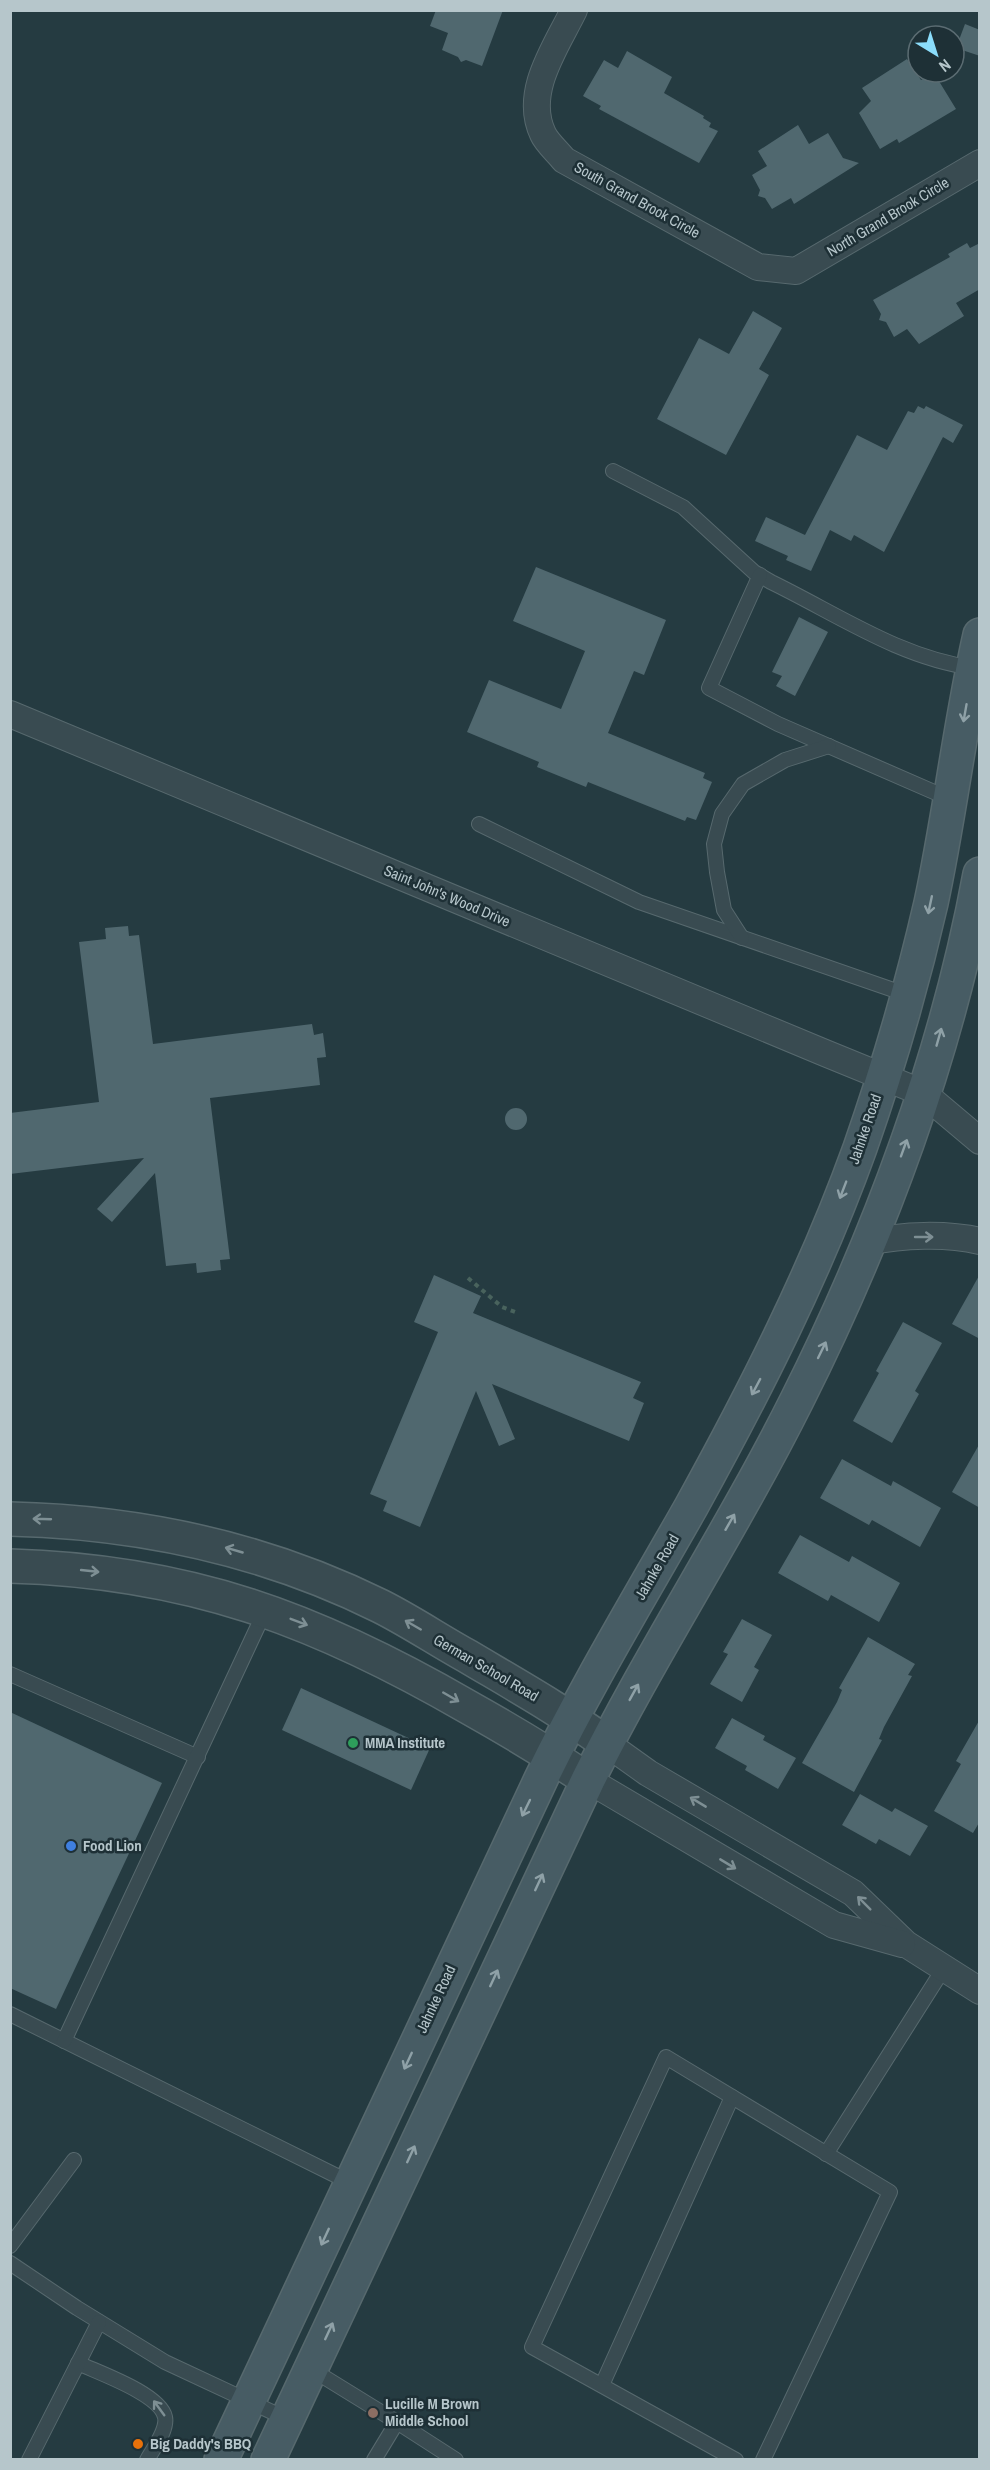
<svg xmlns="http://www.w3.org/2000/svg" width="990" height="2470" font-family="'Archivo Narrow',sans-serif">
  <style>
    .building { fill: #50686f }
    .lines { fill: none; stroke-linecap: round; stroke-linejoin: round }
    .service-casing { stroke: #57696e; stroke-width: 16 }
    .minor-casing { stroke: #57696e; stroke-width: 28 }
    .tertiary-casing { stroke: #57696e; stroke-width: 36 }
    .secondary-casing { stroke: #57696e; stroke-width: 36 }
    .path { stroke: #49635d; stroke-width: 4; stroke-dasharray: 4.5 4.5; stroke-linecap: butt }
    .service { stroke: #394b51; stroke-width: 14 }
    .minor { stroke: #394b51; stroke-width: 26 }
    .tertiary { stroke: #394b51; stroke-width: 33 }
    .secondary { stroke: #475c64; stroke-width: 33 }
    .oneway { stroke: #8fa1a7 }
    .oneway2 { stroke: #7e8f94 }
    .leisure-dot { fill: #2e9e5b; stroke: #1e3036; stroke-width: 2 }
    .shop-dot { fill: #3f7fe0; stroke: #1e3036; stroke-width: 2 }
    .education-dot { fill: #8d6e63; stroke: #1e3036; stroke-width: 2 }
    .food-dot { fill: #e8710a; stroke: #1e3036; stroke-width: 2 }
    .labels { text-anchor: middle; stroke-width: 5; stroke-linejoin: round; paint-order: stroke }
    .street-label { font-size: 15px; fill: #b6c6cb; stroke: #1e3036 }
    .poi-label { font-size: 15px; font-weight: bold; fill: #b6c6cb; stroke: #1e3036; text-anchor: start }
  </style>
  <rect width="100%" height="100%" fill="#253b41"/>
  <g class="building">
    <path d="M436,10H503L482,66L466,60L461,62L458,57L442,50L448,33L430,26Z"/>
    <path d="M965,24L980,30V56L956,48Z"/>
    <path d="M627,51L672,77L664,93L704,116L703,118L711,123L709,127L718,131L699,163L599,109L601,106L583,96L604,60L618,68Z"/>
    <path d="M907,59L921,80L934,73L956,109L899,143L897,139L880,149L859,113L871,101L862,88Z"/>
    <path d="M798,125L809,144L828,133L843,158L859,163L794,204L791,198L772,209L765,198L758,196L760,190L752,175L767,166L758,151Z"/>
    <path d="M967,243L970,248L980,243V289L956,303L964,316L919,344L907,329L894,337L886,322L879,320L881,314L873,300L950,257L948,254Z"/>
    <path d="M753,311L782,328L759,369L769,375L726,455L657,419L699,338L729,354Z"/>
    <path d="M918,406L924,409L926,406L963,425L953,443L943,437L884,552L854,535L851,541L830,530L811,571L786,560L788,556L755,541L766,517L805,535L857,435L887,450L908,411L914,413Z"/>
    <path d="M536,567L666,620L644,675L634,671L608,733L705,773L703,778L712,782L696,820L687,817L685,821L588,782L586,787L537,767L539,762L467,732L489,680L561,709L585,651L513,621Z"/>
    <path d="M799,617L828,632L795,696L776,686L782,676L772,672Z"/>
    <path d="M128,926L129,936L139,935L153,1044L312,1024L314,1035L323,1033L326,1057L317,1058L320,1085L210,1098L230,1259L220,1260L221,1270L197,1273L196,1263L166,1266L155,1173L112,1222L97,1209L144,1158L10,1174V1113L99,1102L79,942L106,939L105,928Z"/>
    <circle cx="516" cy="1119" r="11"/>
    <path d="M980,1274V1339L952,1324Z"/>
    <path d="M434,1275L481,1296L473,1313L641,1382L633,1398L644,1403L629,1441L492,1384L515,1439L499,1446L476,1391L420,1527L383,1511L387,1501L370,1494L438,1332L414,1322Z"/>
    <path d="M903,1322L942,1343L915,1391L919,1394L892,1443L853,1421L879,1373L876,1371Z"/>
    <path d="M980,1443V1508L952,1492Z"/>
    <path d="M842,1459L891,1486L893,1481L941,1508L920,1547L872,1520L869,1525L820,1498Z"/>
    <path d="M800,1535L849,1562L852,1556L900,1583L879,1622L831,1595L828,1601L778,1573Z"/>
    <path d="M742,1619L772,1635L754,1667L759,1670L742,1702L710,1684L728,1654L723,1652Z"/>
    <path d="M868,1637L915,1664L908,1675L912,1676L884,1727L879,1739L882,1740L854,1792L802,1763L837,1702L842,1690L839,1688Z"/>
    <path d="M301,1688L430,1748L411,1790L282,1730Z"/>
    <path d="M10,1712L162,1783L56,2009L10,1988Z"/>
    <path d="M732,1718L765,1736L763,1740L796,1758L778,1789L745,1770L747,1766L715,1748Z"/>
    <path d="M980,1719V1821L973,1833L934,1811L961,1764L956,1761Z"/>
    <path d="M860,1794L892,1812L895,1808L928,1826L910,1856L879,1839L876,1844L842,1825Z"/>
  </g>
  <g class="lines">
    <defs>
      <g id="service">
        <path d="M613,471L683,507L754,572L771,582C837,614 900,658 974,668"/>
        <path d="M760,575L709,688L778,724L950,799"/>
        <path d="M479,824L639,902L908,995"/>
        <path d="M742,938L724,910L717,872L714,844L722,814L743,784L785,760L829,746"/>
        <path d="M10,1674L198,1757"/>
        <path d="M10,2014L351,2183"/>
        <path d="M64,2041L265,1611"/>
        <path d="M826,2154L944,1968"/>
        <path d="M10,2246L74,2160"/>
        <path d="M10,2263L77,2308L165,2362L287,2419"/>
        <path d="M78,2363C99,2373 160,2394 165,2417C168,2430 153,2449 147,2460"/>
        <path d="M311,2369L397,2422L374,2460"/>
        <path d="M602,2385L732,2097"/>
        <path d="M397,2422L456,2460"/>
        <path d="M29,2460L99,2322"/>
        <path d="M736,2460L532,2347L666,2057L890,2192L763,2460"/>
      </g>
      <g id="minor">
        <path d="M574,10C556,47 523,92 543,134C547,143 558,152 564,160L758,267L796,271L980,163"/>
        <path d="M10,714L825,1053L923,1093L980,1141"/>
        <path d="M868,1242C903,1235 945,1233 980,1241"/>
        <path d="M606,1743L648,1773L853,1893L906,1944L980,1991"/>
        <path d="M588,1780L834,1925L902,1944"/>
      </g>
      <g id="tertiary">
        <path d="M10,1519C139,1522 265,1549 380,1606C410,1621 438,1640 467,1656C514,1684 562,1711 606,1743"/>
        <path d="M10,1566C188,1571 316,1619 468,1707C509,1730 549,1754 588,1780"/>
      </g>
      <g id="secondary">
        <path d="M221,2460L541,1779C586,1686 640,1597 691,1507C755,1391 815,1273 860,1148C888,1068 912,986 931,903C950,815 960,723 980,635"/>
        <path d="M268,2460L588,1780C652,1651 732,1530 797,1400C879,1237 947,1054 980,874"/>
      </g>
    </defs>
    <use href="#service" class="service-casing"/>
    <use href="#minor" class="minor-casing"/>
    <use href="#tertiary" class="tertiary-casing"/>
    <use href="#secondary" class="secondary-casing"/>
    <path class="path" d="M468,1278L502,1307L518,1313"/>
    <use href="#service" class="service"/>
    <use href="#minor" class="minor"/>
    <use href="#tertiary" class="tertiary"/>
    <use href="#secondary" class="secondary"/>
  </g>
  <defs><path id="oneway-shaft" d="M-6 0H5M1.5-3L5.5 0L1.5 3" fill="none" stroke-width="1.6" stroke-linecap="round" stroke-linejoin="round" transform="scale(1.5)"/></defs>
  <g class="oneway">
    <use href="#oneway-shaft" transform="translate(965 713) rotate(100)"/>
    <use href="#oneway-shaft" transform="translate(930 905) rotate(102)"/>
    <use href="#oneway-shaft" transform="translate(939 1037) rotate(-74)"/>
    <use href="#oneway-shaft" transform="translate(904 1148) rotate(-70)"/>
    <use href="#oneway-shaft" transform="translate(843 1190) rotate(111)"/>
    <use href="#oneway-shaft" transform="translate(822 1350) rotate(-64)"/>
    <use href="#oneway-shaft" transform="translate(756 1387) rotate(118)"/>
    <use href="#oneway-shaft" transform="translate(730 1522) rotate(-60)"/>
    <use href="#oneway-shaft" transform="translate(634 1692) rotate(-61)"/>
    <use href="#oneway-shaft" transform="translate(526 1808) rotate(116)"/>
    <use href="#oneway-shaft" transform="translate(539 1882) rotate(-65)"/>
    <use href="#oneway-shaft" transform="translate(494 1978) rotate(-65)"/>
    <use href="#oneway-shaft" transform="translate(408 2061) rotate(115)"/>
    <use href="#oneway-shaft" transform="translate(411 2154) rotate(-65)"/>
    <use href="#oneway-shaft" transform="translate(325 2237) rotate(115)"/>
    <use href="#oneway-shaft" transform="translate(329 2331) rotate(-65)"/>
  </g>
  <g class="oneway2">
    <use href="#oneway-shaft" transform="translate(924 1237)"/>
    <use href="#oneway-shaft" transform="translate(42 1519) rotate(-178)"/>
    <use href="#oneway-shaft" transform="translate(234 1550) rotate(-164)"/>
    <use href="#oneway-shaft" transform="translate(90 1571) rotate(6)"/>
    <use href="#oneway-shaft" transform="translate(299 1622) rotate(21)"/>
    <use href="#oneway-shaft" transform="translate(413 1625) rotate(-150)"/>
    <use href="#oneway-shaft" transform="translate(451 1697) rotate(30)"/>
    <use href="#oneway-shaft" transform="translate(698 1802) rotate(-149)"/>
    <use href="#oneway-shaft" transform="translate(728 1864) rotate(31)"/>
    <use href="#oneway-shaft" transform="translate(864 1903) rotate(-135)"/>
    <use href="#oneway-shaft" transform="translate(159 2408) rotate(-126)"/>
  </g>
  <circle class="leisure-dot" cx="353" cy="1743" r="6"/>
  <circle class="shop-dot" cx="71" cy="1846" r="6"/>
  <circle class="education-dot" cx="373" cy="2413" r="6"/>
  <circle class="food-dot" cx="138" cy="2444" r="6"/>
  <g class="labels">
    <g class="street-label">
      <text transform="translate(637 200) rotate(29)" y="5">South Grand Brook Circle</text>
      <text transform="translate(888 217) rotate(-31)" y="5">North Grand Brook Circle</text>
      <text transform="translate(447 896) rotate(23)" y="5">Saint John's Wood Drive</text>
      <text transform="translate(865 1129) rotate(-71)" y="5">Jahnke Road</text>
      <text transform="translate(657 1567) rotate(-60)" y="5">Jahnke Road</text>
      <text transform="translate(486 1668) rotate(30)" y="5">German School Road</text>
      <text transform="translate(436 1999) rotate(-65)" y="5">Jahnke Road</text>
    </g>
    <g class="poi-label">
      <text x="365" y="1748">MMA Institute</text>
      <text x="83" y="1851">Food Lion</text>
      <text x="385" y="2409">Lucille M Brown<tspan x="385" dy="17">Middle School</tspan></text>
      <text x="150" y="2449">Big Daddy's BBQ</text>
    </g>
  </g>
  <rect width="990" height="2470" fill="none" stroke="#b6c6cb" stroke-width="24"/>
  <g transform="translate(936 54) rotate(142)"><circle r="28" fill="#1e3036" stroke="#5b6c72" stroke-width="1.5"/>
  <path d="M0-4.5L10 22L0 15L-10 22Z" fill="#8bddfb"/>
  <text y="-9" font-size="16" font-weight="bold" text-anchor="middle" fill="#b6c6cb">N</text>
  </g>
</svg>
